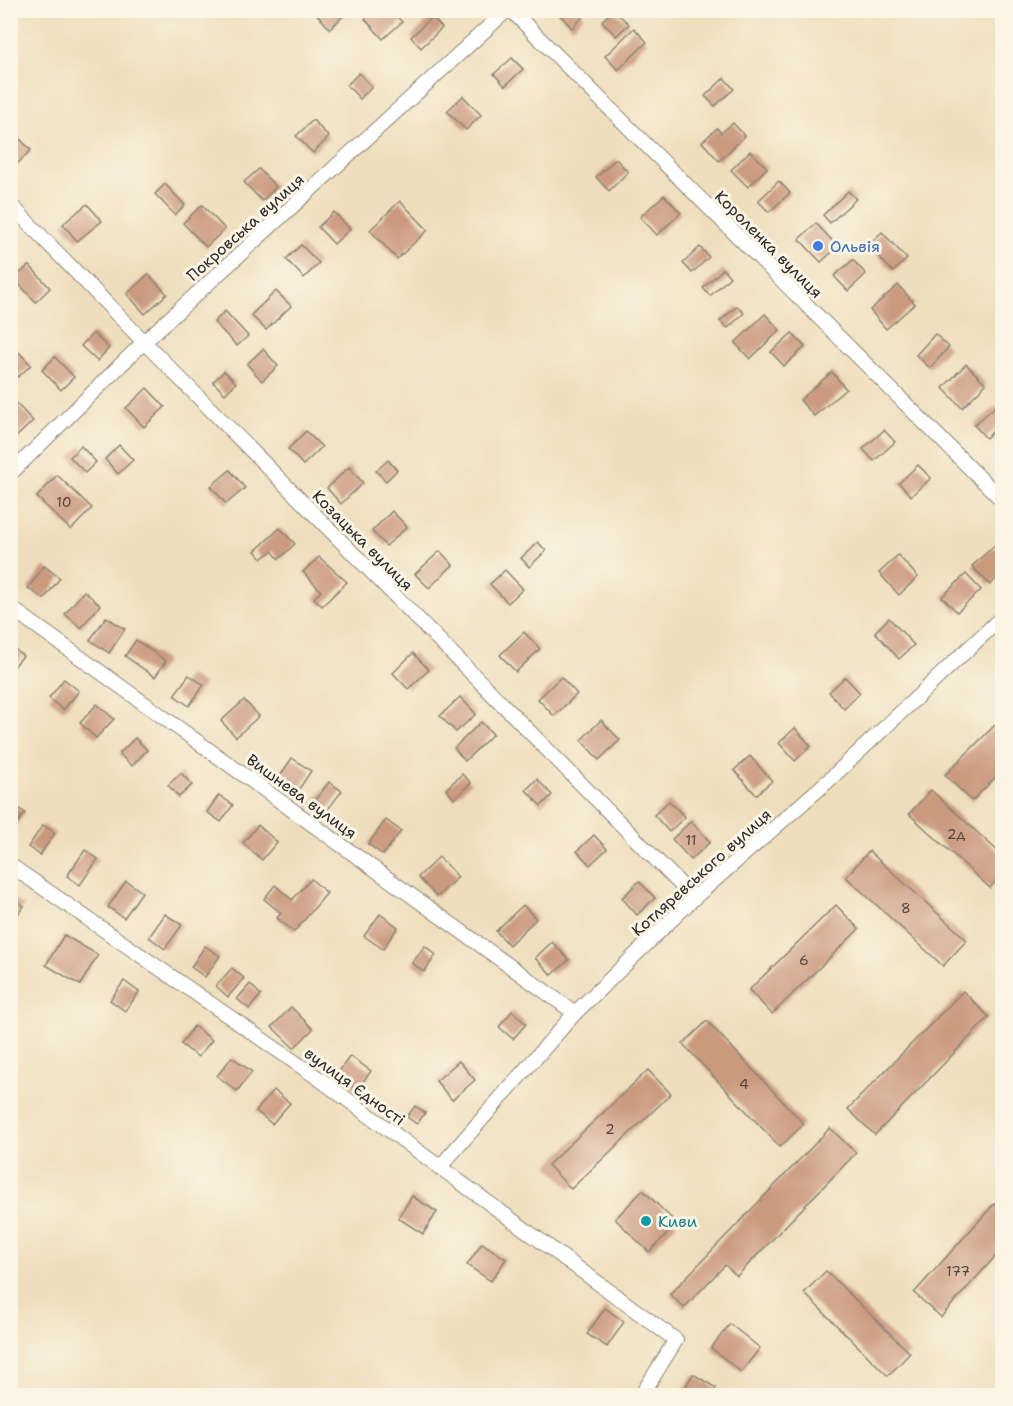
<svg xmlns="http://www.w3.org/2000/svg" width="1013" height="1406" font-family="'Shantell Sans',sans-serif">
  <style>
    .building { fill: #ca997e }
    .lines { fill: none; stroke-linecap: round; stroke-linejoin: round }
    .minor-casing { stroke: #8c8474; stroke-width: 16 }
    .minor { stroke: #fff; stroke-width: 14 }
    .shop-dot { fill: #3f7fe0; stroke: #fcf5e5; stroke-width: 2 }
    .culture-dot { fill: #0f9aa8; stroke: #fcf5e5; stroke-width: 2 }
    .labels { text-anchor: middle; stroke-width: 6; stroke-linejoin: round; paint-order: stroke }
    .number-label { font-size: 14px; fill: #534640 }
    .street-label { font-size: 16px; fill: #2b2b2b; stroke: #fcf5e5 }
    .shop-label { font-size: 16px; fill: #366cbe; stroke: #fcf5e5; text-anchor: start }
    .culture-label { font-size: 16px; fill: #0d838f; stroke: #fcf5e5; text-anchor: start }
  </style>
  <rect width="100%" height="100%" fill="#fcf5e5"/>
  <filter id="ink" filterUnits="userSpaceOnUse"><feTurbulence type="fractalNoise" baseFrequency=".0167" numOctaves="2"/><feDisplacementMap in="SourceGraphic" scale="12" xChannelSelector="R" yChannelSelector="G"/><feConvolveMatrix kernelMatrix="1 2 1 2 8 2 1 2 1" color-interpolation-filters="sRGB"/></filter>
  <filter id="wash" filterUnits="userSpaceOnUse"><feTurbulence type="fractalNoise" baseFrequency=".008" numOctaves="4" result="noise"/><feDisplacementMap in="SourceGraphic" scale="24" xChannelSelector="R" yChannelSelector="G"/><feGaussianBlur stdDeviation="1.35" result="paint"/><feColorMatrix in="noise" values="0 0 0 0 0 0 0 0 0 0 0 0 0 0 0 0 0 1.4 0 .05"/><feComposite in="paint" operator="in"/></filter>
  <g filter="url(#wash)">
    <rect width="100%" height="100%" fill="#eedebc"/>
    <g id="blocks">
      <g class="building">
        <path d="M313,10H349L330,29Z"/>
        <path d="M374,10H391L402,22L383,39L365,19Z"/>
        <path d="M555,10H579L584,16L572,28Z"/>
        <path d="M613,10L629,24L616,36L602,21Z"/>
        <path d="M432,17L442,28L421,48L411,37Z"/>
        <path d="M634,28L647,42L618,70L605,56Z"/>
        <path d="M512,58L523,69L505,86L494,74Z"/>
        <path d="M359,73L372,87L360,99L347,85Z"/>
        <path d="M724,78L734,89L715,106L705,96Z"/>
        <path d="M463,96L481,115L466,130L447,111Z"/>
        <path d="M313,120L329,137L313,153L296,136Z"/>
        <path d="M733,123L745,136L719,161L702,142L717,128L721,133Z"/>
        <path d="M17,136L31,150L10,171V142Z"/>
        <path d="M750,151L767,168L748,187L731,170Z"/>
        <path d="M616,159L628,172L609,191L596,177Z"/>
        <path d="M259,169L276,187L262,201L244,182Z"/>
        <path d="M779,181L790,193L769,212L758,201Z"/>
        <path d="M165,184L185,205L175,215L155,194Z"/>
        <path d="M848,191L856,199L830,223L823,215Z"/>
        <path d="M664,195L681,213L657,235L640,217Z"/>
        <path d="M400,201L428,230L397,259L370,230Z"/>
        <path d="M87,204L102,221L77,241L63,224Z"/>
        <path d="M202,205L225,229L206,247L183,223Z"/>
        <path d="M334,212L350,229L334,244L318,227Z"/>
        <path d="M816,223L838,247L821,262L799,239Z"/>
        <path d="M882,232L907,259L893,272L868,245Z"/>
        <path d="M301,245L319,263L304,278L286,259Z"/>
        <path d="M700,247L709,257L692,273L683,263Z"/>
        <path d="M853,260L866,274L848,291L834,276Z"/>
        <path d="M29,265L50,288L36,302L14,279Z"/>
        <path d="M723,269L730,277L710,296L703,288Z"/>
        <path d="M148,274L167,294L145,314L127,294Z"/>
        <path d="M898,285L915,304L886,329L870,310Z"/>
        <path d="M276,291L291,306L266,330L251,315Z"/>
        <path d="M737,306L744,313L728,328L720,321Z"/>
        <path d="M225,311L248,336L237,346L214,322Z"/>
        <path d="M765,314L780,330L750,359L735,343Z"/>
        <path d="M93,333L109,348L97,361L81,346Z"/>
        <path d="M792,333L805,347L784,366L771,352Z"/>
        <path d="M935,334L949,347L930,368L916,355Z"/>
        <path d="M10,343L31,365L18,377L10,369Z"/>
        <path d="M263,349L278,366L262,381L247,364Z"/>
        <path d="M55,357L74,377L61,390L42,370Z"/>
        <path d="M966,364L986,384L962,408L943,388Z"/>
        <path d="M224,371L236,383L225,394L213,382Z"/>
        <path d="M832,372L846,389L814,416L800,400Z"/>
        <path d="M147,388L165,407L144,427L126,408Z"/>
        <path d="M13,400L33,421L14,439L10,436V402Z"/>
        <path d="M996,406L1002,413V423L986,438L974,425Z"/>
        <path d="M884,430L895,442L874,461L863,449Z"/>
        <path d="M306,431L322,447L303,465L288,449Z"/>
        <path d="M119,445L133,460L118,474L105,459Z"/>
        <path d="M81,446L96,462L85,473L70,457Z"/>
        <path d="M388,460L397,470L386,481L376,471Z"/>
        <path d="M918,465L931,478L911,496L899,483Z"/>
        <path d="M349,467L363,483L341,504L327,488Z"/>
        <path d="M230,470L245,488L226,504L211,486Z"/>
        <path d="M57,475L92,508L71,530L37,497Z"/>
        <path d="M392,511L407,527L386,546L372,531Z"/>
        <path d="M280,528L295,544L279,559L272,551L262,559L255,551Z"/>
        <path d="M538,542L546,551L529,567L521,558Z"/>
        <path d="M994,546L1002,556V573L990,585L972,566Z"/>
        <path d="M440,551L453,565L429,588L415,574Z"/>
        <path d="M898,555L918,577L899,595L879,573Z"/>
        <path d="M319,557L347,582L322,606L314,598L321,591L303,572Z"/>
        <path d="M44,566L60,578L44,599L28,588Z"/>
        <path d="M505,570L523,589L508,603L490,584Z"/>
        <path d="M966,574L981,590L957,612L942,597Z"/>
        <path d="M84,591L100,605L81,628L65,614Z"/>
        <path d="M106,617L125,629L109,653L90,640Z"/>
        <path d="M889,618L914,645L899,659L875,632Z"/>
        <path d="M524,632L540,649L516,672L500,655Z"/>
        <path d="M136,640L166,661L155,677L125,656Z"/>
        <path d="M10,645L23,656L10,671Z"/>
        <path d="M413,653L429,670L408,689L393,673Z"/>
        <path d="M189,675L204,685L189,706L174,695Z"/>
        <path d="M561,677L577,694L554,716L538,699Z"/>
        <path d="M845,677L860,693L844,709L829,692Z"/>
        <path d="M64,679L79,691L63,710L49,698Z"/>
        <path d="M460,697L476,714L456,732L440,716Z"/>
        <path d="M244,700L259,716L236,737L221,721Z"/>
        <path d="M97,704L114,719L96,738L80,723Z"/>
        <path d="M1002,718V771L972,801L945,775Z"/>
        <path d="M601,720L620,740L599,760L581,740Z"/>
        <path d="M481,722L493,734L465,761L454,748Z"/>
        <path d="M795,728L811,746L795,761L779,743Z"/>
        <path d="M135,738L147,750L132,766L119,754Z"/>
        <path d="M750,756L772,781L756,795L734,770Z"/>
        <path d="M292,758L311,771L299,789L280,776Z"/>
        <path d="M181,773L192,785L179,797L168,785Z"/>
        <path d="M462,774L471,783L454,799L446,789Z"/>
        <path d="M537,779L552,795L541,806L526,790Z"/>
        <path d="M329,782L342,791L325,813L313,803Z"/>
        <path d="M931,790L1002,855V874L990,888L909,814Z"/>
        <path d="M219,795L233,805L221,822L207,812Z"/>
        <path d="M669,801L685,817L669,832L654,815Z"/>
        <path d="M10,802L25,813L10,833Z"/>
        <path d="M386,820L401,831L383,855L368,844Z"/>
        <path d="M691,821L710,842L691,860L672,839Z"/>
        <path d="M43,825L55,833L40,855L28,847Z"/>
        <path d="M258,825L277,842L262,860L243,843Z"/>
        <path d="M594,835L607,849L590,865L577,851Z"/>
        <path d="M85,850L98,859L80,885L67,876Z"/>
        <path d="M869,851L967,940L943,966L846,877Z"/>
        <path d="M439,857L458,877L437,897L418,877Z"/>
        <path d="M311,879L327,893L294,932L277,918L281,913L264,899L275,885L292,900Z"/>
        <path d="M126,881L142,892L124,918L108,907Z"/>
        <path d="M639,881L655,898L637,915L622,898Z"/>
        <path d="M12,898L24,906L10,925V901Z"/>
        <path d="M523,905L536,919L509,945L496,931Z"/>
        <path d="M836,905L859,929L772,1014L749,990Z"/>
        <path d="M165,914L182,925L165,949L149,937Z"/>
        <path d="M380,914L398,927L383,949L364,936Z"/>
        <path d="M64,935L98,955L80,985L46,965Z"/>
        <path d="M552,942L569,960L552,975L535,958Z"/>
        <path d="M205,946L220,956L205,977L191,967Z"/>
        <path d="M425,946L436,955L424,972L412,963Z"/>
        <path d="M232,968L244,978L228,997L216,986Z"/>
        <path d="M124,981L139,992L125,1011L110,1000Z"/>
        <path d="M250,984L261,995L249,1009L237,999Z"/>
        <path d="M963,991L989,1017L875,1135L848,1109Z"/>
        <path d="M291,1007L313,1029L294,1048L272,1027Z"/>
        <path d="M512,1011L526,1024L513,1039L499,1027Z"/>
        <path d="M707,1021L804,1124L780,1147L683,1044Z"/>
        <path d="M194,1026L212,1040L198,1057L181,1044Z"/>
        <path d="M350,1056L371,1071L357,1090L337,1074Z"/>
        <path d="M232,1057L252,1072L237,1091L217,1076Z"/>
        <path d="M459,1061L475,1080L452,1100L436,1081Z"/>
        <path d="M648,1070L671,1094L571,1189L548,1165Z"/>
        <path d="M274,1090L290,1103L272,1124L256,1111Z"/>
        <path d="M415,1106L425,1113L417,1124L407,1117Z"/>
        <path d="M830,1128L856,1153L737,1276L725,1265L684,1308L670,1294Z"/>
        <path d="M643,1190L677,1224L649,1252L615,1219Z"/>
        <path d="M412,1196L437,1212L423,1234L398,1218Z"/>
        <path d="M994,1204L1002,1212V1249L941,1317L914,1293Z"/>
        <path d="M482,1243L506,1259L491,1281L467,1265Z"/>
        <path d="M826,1271L910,1353L888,1376L804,1293Z"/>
        <path d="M605,1308L624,1322L607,1347L587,1334Z"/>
        <path d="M730,1324L760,1348L741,1372L711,1348Z"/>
        <path d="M693,1374L716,1388L711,1396H680Z"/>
      </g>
    </g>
  </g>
  <g filter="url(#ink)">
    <use href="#blocks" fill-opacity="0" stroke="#8c8474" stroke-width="1.5"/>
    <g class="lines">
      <defs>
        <g id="minor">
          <path d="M511,10L1002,500"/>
          <path d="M10,204L144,342L694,898"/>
          <path d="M10,474L144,342L507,10"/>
          <path d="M10,607L575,1013"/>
          <path d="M10,865L318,1078L676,1340L641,1396"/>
          <path d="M439,1168L575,1013L694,898L828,781L1002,617"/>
        </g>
      </defs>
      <use href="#minor" class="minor-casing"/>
      <use href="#minor" class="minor"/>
    </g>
  </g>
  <circle class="shop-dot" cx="818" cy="246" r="6"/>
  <circle class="culture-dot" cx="646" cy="1221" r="6"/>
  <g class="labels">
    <g class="number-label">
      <text x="64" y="507">10</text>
      <text x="956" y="839">2д</text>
      <text x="691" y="845">11</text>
      <text x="906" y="913">8</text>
      <text x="804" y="965">6</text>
      <text x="744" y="1089">4</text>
      <text x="610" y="1134">2</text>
      <text x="958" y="1276">177</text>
    </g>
    <g class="street-label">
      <text transform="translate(245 227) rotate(-42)" y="6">Покровська вулиця</text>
      <text transform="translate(769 244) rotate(45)" y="6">Короленка вулиця</text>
      <text transform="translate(363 540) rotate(45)" y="6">Козацька вулиця</text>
      <text transform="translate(302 796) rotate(36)" y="6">Вишнева вулиця</text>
      <text transform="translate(701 872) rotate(-42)" y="6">Котляревського вулиця</text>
      <text transform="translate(355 1086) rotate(36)" y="6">вулиця Єдності</text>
    </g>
    <g class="shop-label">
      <text x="830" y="252">Ольвія</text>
    </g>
    <g class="culture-label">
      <text x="658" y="1227">Киви</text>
    </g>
  </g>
  <rect width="1013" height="1406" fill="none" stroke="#fcf5e5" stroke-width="36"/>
</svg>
